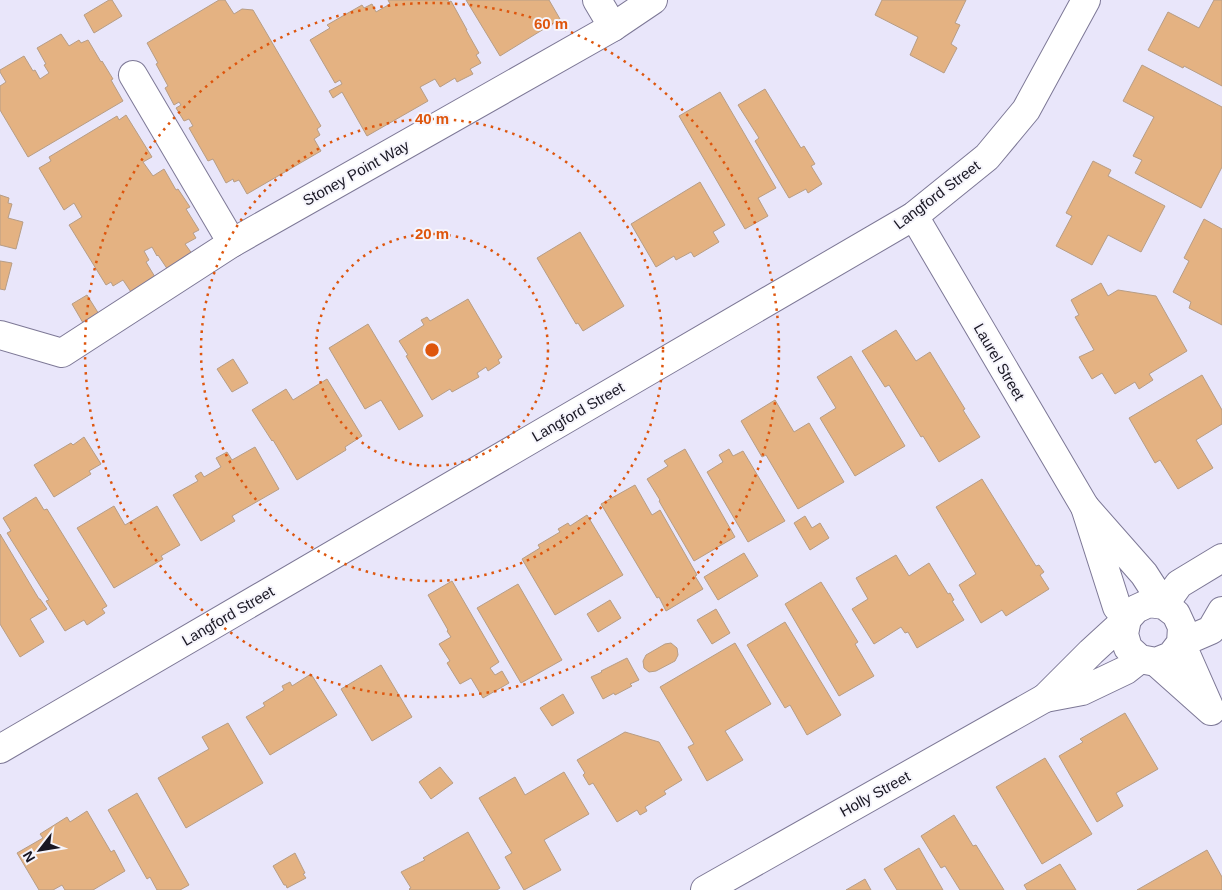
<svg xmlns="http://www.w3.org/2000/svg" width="1222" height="890" font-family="Arial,sans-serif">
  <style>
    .building { fill: #e4b282; stroke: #b79d85 }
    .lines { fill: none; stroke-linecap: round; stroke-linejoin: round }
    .minor-casing { stroke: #7d7896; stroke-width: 30 }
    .minor { stroke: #fff; stroke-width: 28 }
    .ring { fill: none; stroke: #de560d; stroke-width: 2.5; stroke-dasharray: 2.5 5 }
    .labels { text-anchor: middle; stroke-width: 4; stroke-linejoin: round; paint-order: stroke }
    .street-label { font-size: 15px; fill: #181622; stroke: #f6f5fc }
    .centre { fill: #de560d; stroke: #f6f5fc; stroke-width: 2.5 }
    .ring-label { font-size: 15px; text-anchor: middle; font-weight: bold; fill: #de560d; stroke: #f6f5fc; stroke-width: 4; stroke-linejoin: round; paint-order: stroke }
  </style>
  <rect width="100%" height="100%" fill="#e9e6fa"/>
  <g class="building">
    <path d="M109,0H112L122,16L94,33L84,15Z"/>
    <path d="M219,0H225L234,14L242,9L253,10L321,126L317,129L320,135L314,139L321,151L247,194L239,180L234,182L233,179L226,183L213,159L208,161L189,128L193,126L189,119L184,121L176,108L181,105L179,102L174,105L165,88L168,86L156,64L158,63L147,43Z"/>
    <path d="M388,0H448L449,2L451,1L467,30H466L479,53L476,55L481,63L470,69L473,74L457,82L455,78L440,87L435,79L420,87L428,101L367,136L342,92L333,98L329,91L342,84L340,80L335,83L310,40L330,28L327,25L362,5L364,8L372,4L376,12L390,4Z"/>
    <path d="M466,0H549L560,19L500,56Z"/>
    <path d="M882,0H966L955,23L960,25L951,44L957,48L944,73L910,55L918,37L875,15Z"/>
    <path d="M1214,0H1222V86L1184,66L1183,68L1148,50L1168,12L1199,28Z"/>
    <path d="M61,34L69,46L79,40L81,43L88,40L101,62L102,61L113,79L111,80L123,101L28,157L0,110V86L6,82L0,72V70L24,56L33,71L35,70L40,79L49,73L44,65L46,64L37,48Z"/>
    <path d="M1142,65L1222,107V167L1201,208L1135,173L1142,160L1133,156L1154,117L1123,101Z"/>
    <path d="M765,89L801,148L804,146L815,164L811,166L822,184L808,193L806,189L789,198L755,141L759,138L738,105Z"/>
    <path d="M720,92L776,188L758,198L768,216L745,229L679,116Z"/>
    <path d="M126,115L152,157L143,162L153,176L164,169L176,190L178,189L190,207L186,209L199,230L193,233L196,238L185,244L193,255L168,270L158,255L157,256L152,247L144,251L149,260L146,262L155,277L131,292L123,280L113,286L111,282L106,285L69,225L82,217L74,203L64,210L39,168L51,161L49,157L117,116L119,120Z"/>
    <path d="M1093,161L1111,170L1108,176L1165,206L1141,252L1108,235L1092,265L1056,246L1072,216L1066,213Z"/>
    <path d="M700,182L725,225L713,232L719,242L694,257L691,252L676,260L674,256L656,267L631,224Z"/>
    <path d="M0,195L9,198L8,203L12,204L8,218L23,222L16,249L0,245Z"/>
    <path d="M1204,219L1222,229V325L1189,308L1191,302L1173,292L1189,261L1184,258Z"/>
    <path d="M580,232L624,306L583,331L578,323L576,324L537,258Z"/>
    <path d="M0,261L12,263L5,290L0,289Z"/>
    <path d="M1101,283L1108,296L1118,290L1156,296L1187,351L1149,374L1153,380L1139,389L1135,382L1115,394L1102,373L1092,379L1079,357L1094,350L1075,317L1079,315L1071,300Z"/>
    <path d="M87,295L102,319L86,328L72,304Z"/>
    <path d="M468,299L502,357L498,360L500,363L488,371L486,367L477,373L479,377L452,392L450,389L432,400L406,356L408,355L399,341L424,325L421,320L427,317L430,321Z"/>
    <path d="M368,324L423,416L399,430L381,400L365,409L329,348Z"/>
    <path d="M896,330L916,361L930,352L965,409L963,410L980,437L939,462L923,436L921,437L889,385L885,387L862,351Z"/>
    <path d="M851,356L905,446L855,476L820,418L836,408L817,377Z"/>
    <path d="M233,359L248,383L232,392L217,369Z"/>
    <path d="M1202,375L1222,410V424L1196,440L1213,468L1178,489L1160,460L1155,463L1129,418Z"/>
    <path d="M327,379L362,436L345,447L346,450L297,480L273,440L272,441L252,410L286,389L293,400Z"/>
    <path d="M775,400L794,432L809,423L844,482L798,509L766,455L762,457L741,421Z"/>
    <path d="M84,437L101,464L89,471L91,474L54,497L34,465L71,443L73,445Z"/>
    <path d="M255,447L279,489L232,516L235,521L201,541L173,495L198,481L195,476L201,472L204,477L221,467L216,458L227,452L232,460Z"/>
    <path d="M685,449L735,537L694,561L659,501L660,500L647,479L668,466L664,461Z"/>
    <path d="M729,449L733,456L743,451L785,521L748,542L707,472L723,462L719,455Z"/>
    <path d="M982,479L1036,566L1039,565L1044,572L1040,575L1049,589L1006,616L1002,610L981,623L959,585L976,574L936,507Z"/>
    <path d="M635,485L652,515L660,510L697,575L695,576L703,589L666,611L659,597L657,598L601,504Z"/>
    <path d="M36,497L44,510L47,509L107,606L102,609L105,613L87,625L84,620L65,631L46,601L49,600L7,533L11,531L3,518Z"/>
    <path d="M114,506L125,525L157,506L180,545L161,556L163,559L114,588L77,528Z"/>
    <path d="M587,515L623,575L555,615L522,559L540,548L538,545L560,532L558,529L568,523L570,526Z"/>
    <path d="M805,516L812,528L820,523L829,538L810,550L794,523Z"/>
    <path d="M0,534L39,599H40L47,609L30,619L44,642L20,657L0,624Z"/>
    <path d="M744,553L758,576L718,600L704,577Z"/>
    <path d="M896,555L909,576L929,563L948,594L950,593L954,600L952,601L964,620L917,648L908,632L905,633L901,627L874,644L852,609L868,599L856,578Z"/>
    <path d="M452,581L499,662L490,668L495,675L502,671L509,683L483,698L471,678L460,684L447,663L450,661L439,644L451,637L447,631L448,630L428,595Z"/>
    <path d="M821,582L858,642L855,644L874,676L839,696L785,604Z"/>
    <path d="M518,584L562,660L521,683L477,608Z"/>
    <path d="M610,600L621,618L598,632L587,614Z"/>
    <path d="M716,609L730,633L712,644L697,620Z"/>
    <path d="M785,622L841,715L807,735L790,705L785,708L747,645Z"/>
    <path d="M671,643L677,648L678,655L675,661L656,671L649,672L644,668L643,661L646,655L665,644Z"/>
    <path d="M735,643L771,704L725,731L743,760L707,781L688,747L694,744L660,687Z"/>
    <path d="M627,658L639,680L630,684L632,686L615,695L614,693L603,699L591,677L602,672L601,671Z"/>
    <path d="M381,665L412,717L372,741L341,689Z"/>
    <path d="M311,674L337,715L270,755L246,717L265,706L263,703L284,690L282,686L290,682L292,686Z"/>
    <path d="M563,694L574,713L552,726L540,708Z"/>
    <path d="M1125,713L1158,769L1116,793L1123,806L1097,822L1059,756L1083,742L1080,739Z"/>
    <path d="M228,723L263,783L186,828L158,778L209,749L202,737Z"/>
    <path d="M625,732L659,742L682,780L664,791L666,794L645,807L647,811L640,815L637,810L617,822L593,783L589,785L583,775L585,773L577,760Z"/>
    <path d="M1045,758L1092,834L1042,864L996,787Z"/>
    <path d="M440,767L453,783L431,799L419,782Z"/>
    <path d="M564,772L589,814L544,840L561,870L524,890L505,857L512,853L479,798L515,777L525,795Z"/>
    <path d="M137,793L189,885L180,890H157L150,877L147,879L108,810Z"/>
    <path d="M87,811L111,852L114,850L125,871L93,890H65L62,885L53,890H39L17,853L43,838L40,834L67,817L70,822Z"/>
    <path d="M954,815L973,846L976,845L1004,890H960L945,866L941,868L921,836Z"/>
    <path d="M468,832L500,888L497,890H410L409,889L411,888L401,872L425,860L423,858Z"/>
    <path d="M919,848L943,890H897L884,869Z"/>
    <path d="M1207,850L1222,877V890H1137Z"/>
    <path d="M295,853L305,873L303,874L306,878L287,888L286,885H284L273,866Z"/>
    <path d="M1060,864L1076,890H1027L1024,885Z"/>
    <path d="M865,879L871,890H846Z"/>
  </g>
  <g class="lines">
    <defs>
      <g id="minor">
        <path d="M597,0L613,27"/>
        <path d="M133,75L232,243"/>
        <path d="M914,216L1085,507"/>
        <path d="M0,335L62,353L232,243L613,27L653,0"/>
        <path d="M1127,619L1124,634L1128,648L1140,659L1156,662L1171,656L1181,643L1182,627L1176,614L1164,605L1149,603L1136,609L1127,619L1091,652L1045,698L1082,691L1126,670L1140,659"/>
        <path d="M1127,619L1117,607L1085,507L1144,574L1164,605L1179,584L1222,558"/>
        <path d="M1156,662L1211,711L1181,643L1211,630L1222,611"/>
        <path d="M0,749L914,216L987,157L1026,110L1086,0"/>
        <path d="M705,890L1045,698"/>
      </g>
    </defs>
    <use href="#minor" class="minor-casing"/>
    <use href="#minor" class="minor"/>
  </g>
  <g class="ring">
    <circle cx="432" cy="350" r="116"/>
    <circle cx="432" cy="350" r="231"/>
    <circle cx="432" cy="350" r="347"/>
  </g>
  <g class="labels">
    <g class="street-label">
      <text transform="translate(356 173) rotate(-29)" y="5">Stoney Point Way</text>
      <text transform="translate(937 195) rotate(-37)" y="5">Langford Street</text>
      <text transform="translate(999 362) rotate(60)" y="5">Laurel Street</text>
      <text transform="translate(578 412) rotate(-30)" y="5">Langford Street</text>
      <text transform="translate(228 616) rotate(-30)" y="5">Langford Street</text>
      <text transform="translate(875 794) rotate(-29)" y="5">Holly Street</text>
    </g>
  </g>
  <circle cx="432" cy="350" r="8" class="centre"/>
  <g class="ring-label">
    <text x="551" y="29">60 m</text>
    <text x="432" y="124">40 m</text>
    <text x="432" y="239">20 m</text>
  </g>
  <g transform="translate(40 850) rotate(239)" stroke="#f6f5fc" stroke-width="4" paint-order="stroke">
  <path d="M0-4L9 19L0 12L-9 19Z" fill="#181622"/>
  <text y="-8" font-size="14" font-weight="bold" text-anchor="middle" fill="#181622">N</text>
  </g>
</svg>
